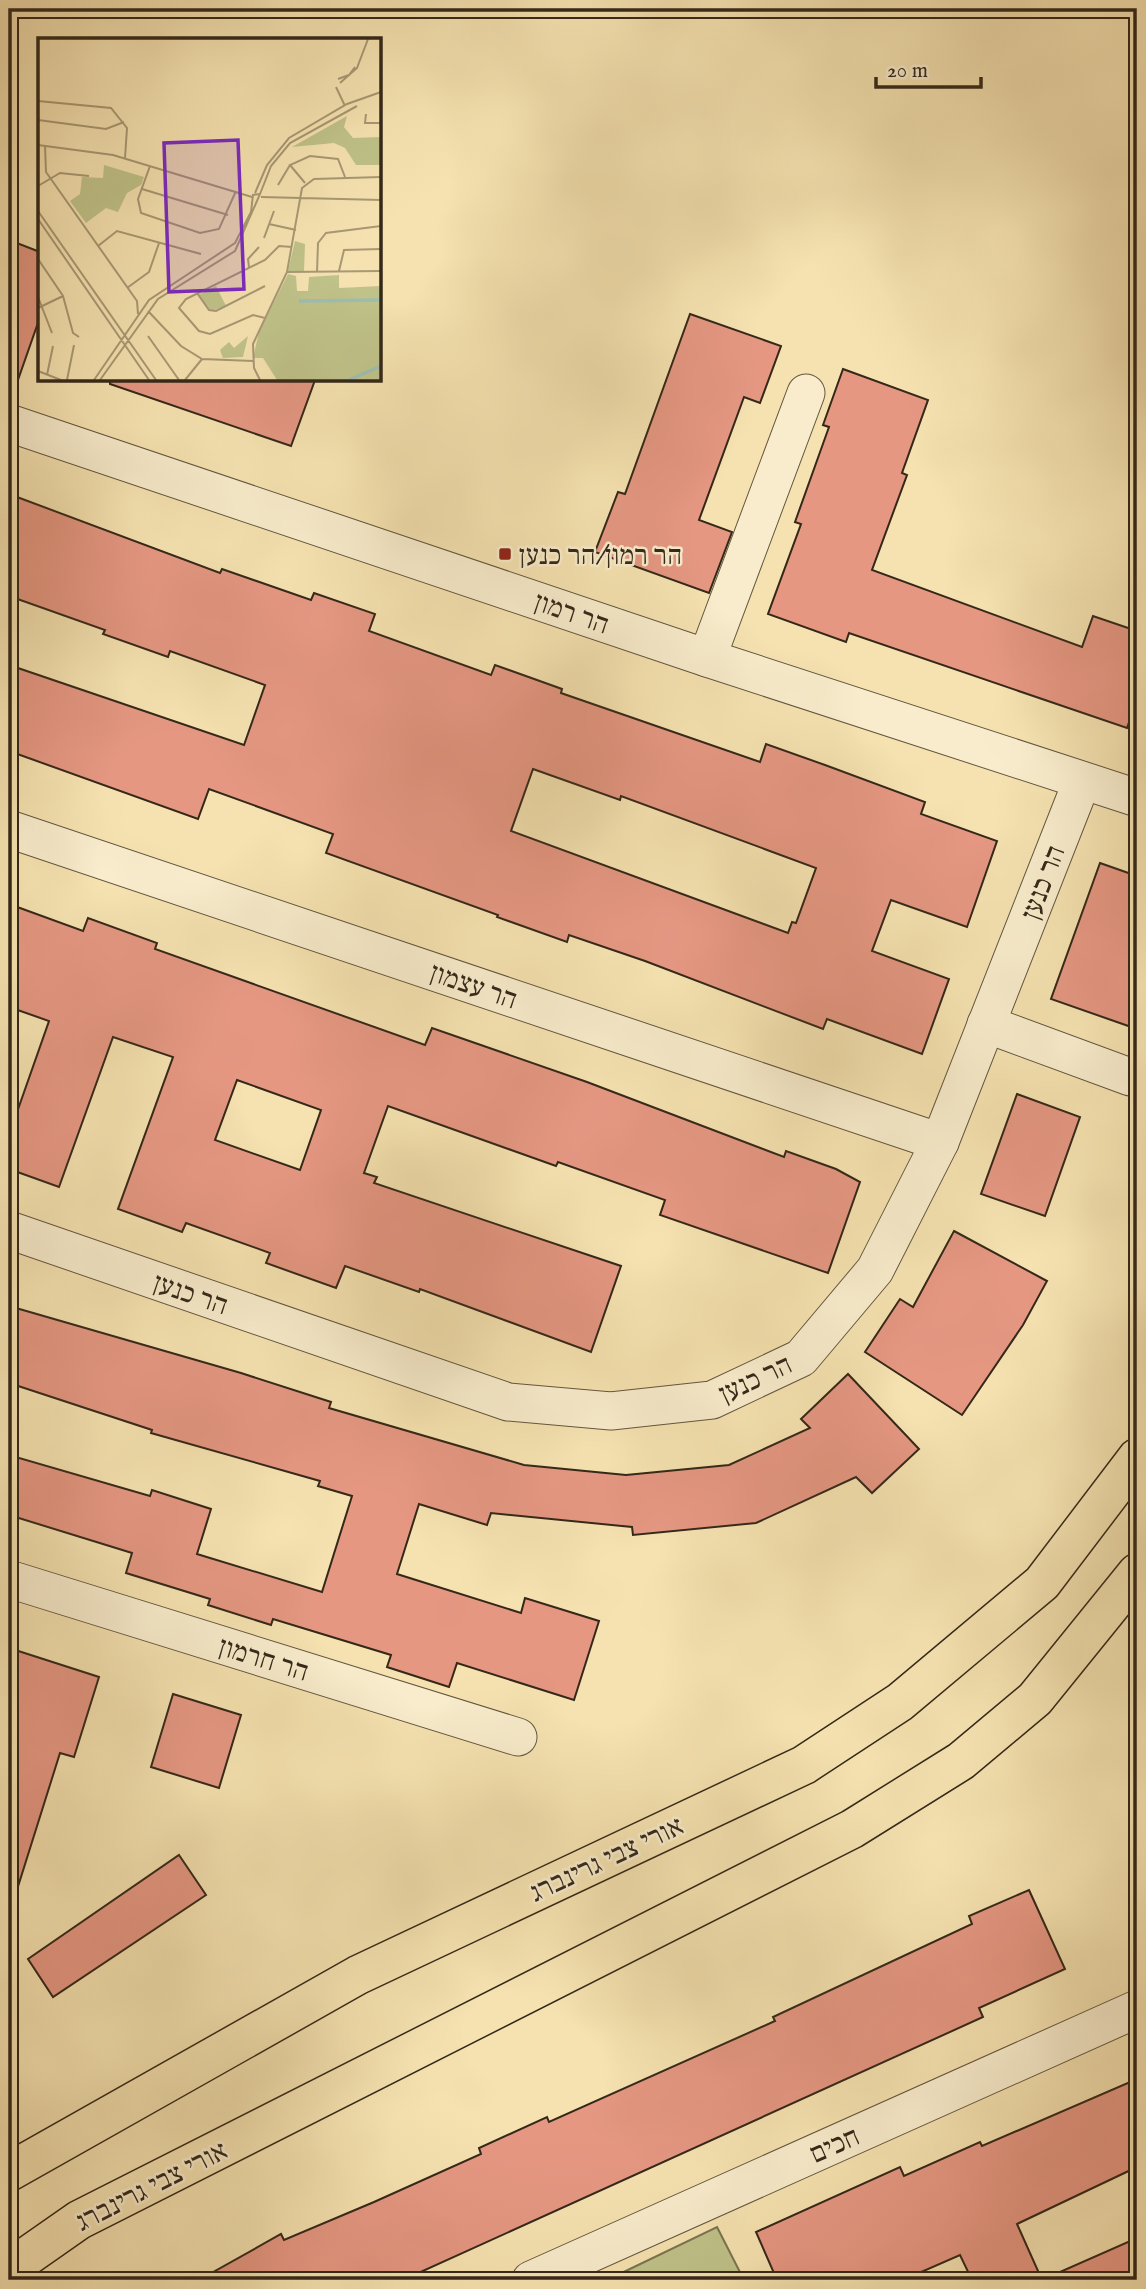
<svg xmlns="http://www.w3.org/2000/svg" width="1146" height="2289" font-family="'IM FELL English','Frank Ruhl Libre',serif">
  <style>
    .green { fill: #bfc289; stroke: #7a7551; stroke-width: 2 }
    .building { fill: #e59782; stroke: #342819; stroke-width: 2; fill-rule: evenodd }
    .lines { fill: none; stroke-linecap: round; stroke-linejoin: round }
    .minor-casing { stroke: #64563f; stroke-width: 39 }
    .major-casing { stroke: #342819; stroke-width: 41 }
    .minor { stroke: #f8eccc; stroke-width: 37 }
    .major { stroke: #f5e2b0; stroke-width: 38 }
    .poi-dot { fill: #8f2418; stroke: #f8eccc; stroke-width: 2.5 }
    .labels { text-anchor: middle; stroke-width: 5; stroke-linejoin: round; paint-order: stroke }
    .poi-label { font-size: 28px; fill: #342819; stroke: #f8eccc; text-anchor: start }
    .street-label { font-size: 28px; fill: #342819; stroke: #f8eccc }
    .inset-river { fill: none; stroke: #9dbdb1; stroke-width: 3.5 }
    .inset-road { fill: none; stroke: #a89874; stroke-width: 2 }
    .view { fill: #7b2cbf; fill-opacity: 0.15; stroke: #7b2cbf; stroke-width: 3.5 }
    .inset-edge { fill: none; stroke: #342819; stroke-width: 3.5 }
  </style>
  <rect width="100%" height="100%" fill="#f5e2b0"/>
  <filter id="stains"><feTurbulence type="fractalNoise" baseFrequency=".00286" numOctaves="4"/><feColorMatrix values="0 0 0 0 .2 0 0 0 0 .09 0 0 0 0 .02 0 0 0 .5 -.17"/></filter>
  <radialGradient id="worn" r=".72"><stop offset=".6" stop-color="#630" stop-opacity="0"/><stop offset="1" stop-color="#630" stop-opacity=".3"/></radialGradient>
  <path class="green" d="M717,2227L744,2280H607Z"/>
  <g class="building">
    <path d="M9,240L40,252V317L13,394L9,393Z"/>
    <path d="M690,314L781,346L760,403L744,397L699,520L732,532L709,593L595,552L618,492L625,494Z"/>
    <path d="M843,369L928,400L902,473L907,475L872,570L1082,647L1093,616L1137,631V700L1127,728L849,633L846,642L768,614L801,524L795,522L829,427L823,425Z"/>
    <path d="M110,380H315L291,446L110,384Z"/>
    <path d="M9,494L220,573L222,569L311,600L314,593L375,614L369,631L491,675L495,665L562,689L561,693L760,762L766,744L825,765L925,802L921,814L997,841L967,927L891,900L872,951L949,979L922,1054L827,1019L823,1029L645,961L569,935L567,942L497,917L498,915L326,853L333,834L209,789L198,819L9,751V665L244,745L265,685L170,651L168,657L103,634L105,630L9,596ZM533,769L620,800L621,796L816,868L796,923L792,922L788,933L511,831Z"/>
    <path d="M1100,863L1137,876V1029L1051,999Z"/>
    <path d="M9,904L83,931L88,918L157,943L155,949L425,1045L432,1028L587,1082L784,1157L786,1151L836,1169L860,1182L828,1273L660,1215L665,1200L558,1162L556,1166L388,1106L364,1173L377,1177L374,1183L621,1266L591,1352L420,1289L419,1292L345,1266L336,1288L266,1263L270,1253L186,1223L182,1232L118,1209L173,1057L113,1037L59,1187L9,1169V1135L49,1021L9,1007ZM237,1080L321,1110L300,1170L215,1140Z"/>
    <path d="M1017,1094L1080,1117L1045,1216L981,1194Z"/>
    <path d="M954,1231L1047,1281L1023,1325L962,1415L865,1352L900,1299L913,1307Z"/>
    <path d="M9,1306L241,1373L331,1402L329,1408L524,1465L626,1475L729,1465L810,1428L801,1419L848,1374L919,1449L872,1493L856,1477L756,1523L633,1535L632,1527L491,1513L487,1525L419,1504L397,1574L521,1613L525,1598L599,1621L574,1700L457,1663L449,1687L387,1667L391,1655L273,1619L271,1625L208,1605L210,1599L126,1573L132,1553L9,1515V1455L150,1496L152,1490L211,1509L197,1554L322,1592L352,1496L318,1486L320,1481L151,1433L152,1430L9,1383Z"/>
    <path d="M9,1648L99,1677L74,1757L60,1753L15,1896L9,1895Z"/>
    <path d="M173,1694L241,1715L219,1788L151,1767Z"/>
    <path d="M179,1855L206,1895L53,1997L28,1959Z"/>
    <path d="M1029,1890L1065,1969L979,2008L983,2017L403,2280H199L281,2234L284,2240L374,2202L481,2154L479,2148L547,2117L549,2122L775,2021L773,2017L972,1924L969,1916Z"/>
    <path d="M1137,2079V2167L1017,2224L1042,2280L1137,2238V2280H972L960,2255L903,2280H777L756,2232L900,2167L904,2176L980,2142L982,2146Z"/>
  </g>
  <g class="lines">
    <defs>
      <g id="minor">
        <path d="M9,423L707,658L1137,798"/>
        <path d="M707,658L806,393"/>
        <path d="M9,829L940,1142"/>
        <path d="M986,1024L1130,1077"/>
        <path d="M9,1230L508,1402L611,1411L712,1400L801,1358L875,1270L940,1142L1082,781"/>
        <path d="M9,1579L518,1737"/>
        <path d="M531,2280L1137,2009"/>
      </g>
      <g id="major">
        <path d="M9,2172L358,1975L804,1765L900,1702L1042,1583L1137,1458"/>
        <path d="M9,2269L79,2220L852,1829L961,1761L1035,1699L1137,1573"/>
      </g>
    </defs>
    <use href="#minor" class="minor-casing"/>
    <use href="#major" class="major-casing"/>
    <use href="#minor" class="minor"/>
    <use href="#major" class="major"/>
  </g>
  <rect class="poi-dot" x="498" y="547" width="14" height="14" rx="3.5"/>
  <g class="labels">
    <g class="poi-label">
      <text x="519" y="564">הר רמון/הר כנען</text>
    </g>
    <g class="street-label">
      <text transform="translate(572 612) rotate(19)" y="10">הר רמון</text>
      <text transform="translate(1042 882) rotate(-69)" y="10">הר כנען</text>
      <text transform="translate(474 985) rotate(19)" y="10">הר עצמון</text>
      <text transform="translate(191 1293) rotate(19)" y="10">הר כנען</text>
      <text transform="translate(755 1378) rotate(-25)" y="10">הר כנען</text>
      <text transform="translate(264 1658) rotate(17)" y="10">הר חרמון</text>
      <text transform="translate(606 1858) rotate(-25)" y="10">אורי צבי גרינברג</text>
      <text transform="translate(834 2144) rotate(-24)" y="10">חכים</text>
      <text transform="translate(151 2185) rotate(-27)" y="10">אורי צבי גרינברג</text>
    </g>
  </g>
  <g transform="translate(38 38)">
    <rect width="343" height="343" fill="#f5e2b0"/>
    <path d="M309,78L306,89L315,100L343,99V127H318L307,110L296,105L254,109ZM66,127L106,139L103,147L89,155L80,174L68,170L48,185L32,163L42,156L44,139L65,140ZM257,203L267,206L266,234L250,233ZM250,236L258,238L259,253H270L271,239L301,237V250L343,248V342H239L225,320H215L221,294ZM178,248L188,268L173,273L160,257ZM210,298L205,319L185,320L182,312L191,304L196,310Z" fill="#bfc289"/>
    <path class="inset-river" d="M261,263L343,262M311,342L343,328"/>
    <path class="inset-road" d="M300,41L311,37L317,29M302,45L319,30L330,1M298,49L307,68M0,63L73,70L89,90L87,120M328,76L327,85H343M0,82L68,91L86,84M0,107L75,117L214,159M7,108L8,134L99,263L100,276M112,128L100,161L103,175L162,195L181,191L198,153M267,145L252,127L272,118L300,121L307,139M240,147L252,127M0,148L22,135L51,138M104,151L190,177M217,155L229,127L251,100L309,66L343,54M222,156L233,128L252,105L319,68M223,159L343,162M0,173L118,342M0,181L111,342M231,186L258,192M226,200L236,173M60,208L79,193L163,216M0,221L25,258L35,295L41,299M211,229L210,221L221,209M301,233L306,212L343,211M249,234L343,233M279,234L280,205L288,195L343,188M89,250L111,234L121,205M159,255L171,272L178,273L227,248M0,259L14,295M0,270L25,258M110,273L143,308L164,321L215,323M227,280L215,277L172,296L161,293L141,270L148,261L227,222L241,208L254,209M110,298L141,342M0,333L23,342M9,337L15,308M29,342L36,307M56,342L111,262L197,205L213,174L215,157L222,156M62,342L120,261L197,213L222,156M147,342L164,321M222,342L216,330L215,306L249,234L264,150L276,141L343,139"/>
    <path class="view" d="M200,102L206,251L131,254L126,105Z"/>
    <rect width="343" height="343" class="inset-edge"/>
  </g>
  <rect width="1146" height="2289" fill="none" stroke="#f5e2b0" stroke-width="35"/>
  <rect x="10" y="10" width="1125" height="2268" fill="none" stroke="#342819" stroke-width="3.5"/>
  <rect x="18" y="18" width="1111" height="2254" fill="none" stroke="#342819" stroke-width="2"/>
  <path d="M876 77v10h105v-10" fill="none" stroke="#342819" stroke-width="3.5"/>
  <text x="887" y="77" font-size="21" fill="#342819" stroke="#f8eccc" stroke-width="5" paint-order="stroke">20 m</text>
  <rect width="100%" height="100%" filter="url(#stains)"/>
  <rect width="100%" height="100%" fill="url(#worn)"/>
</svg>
